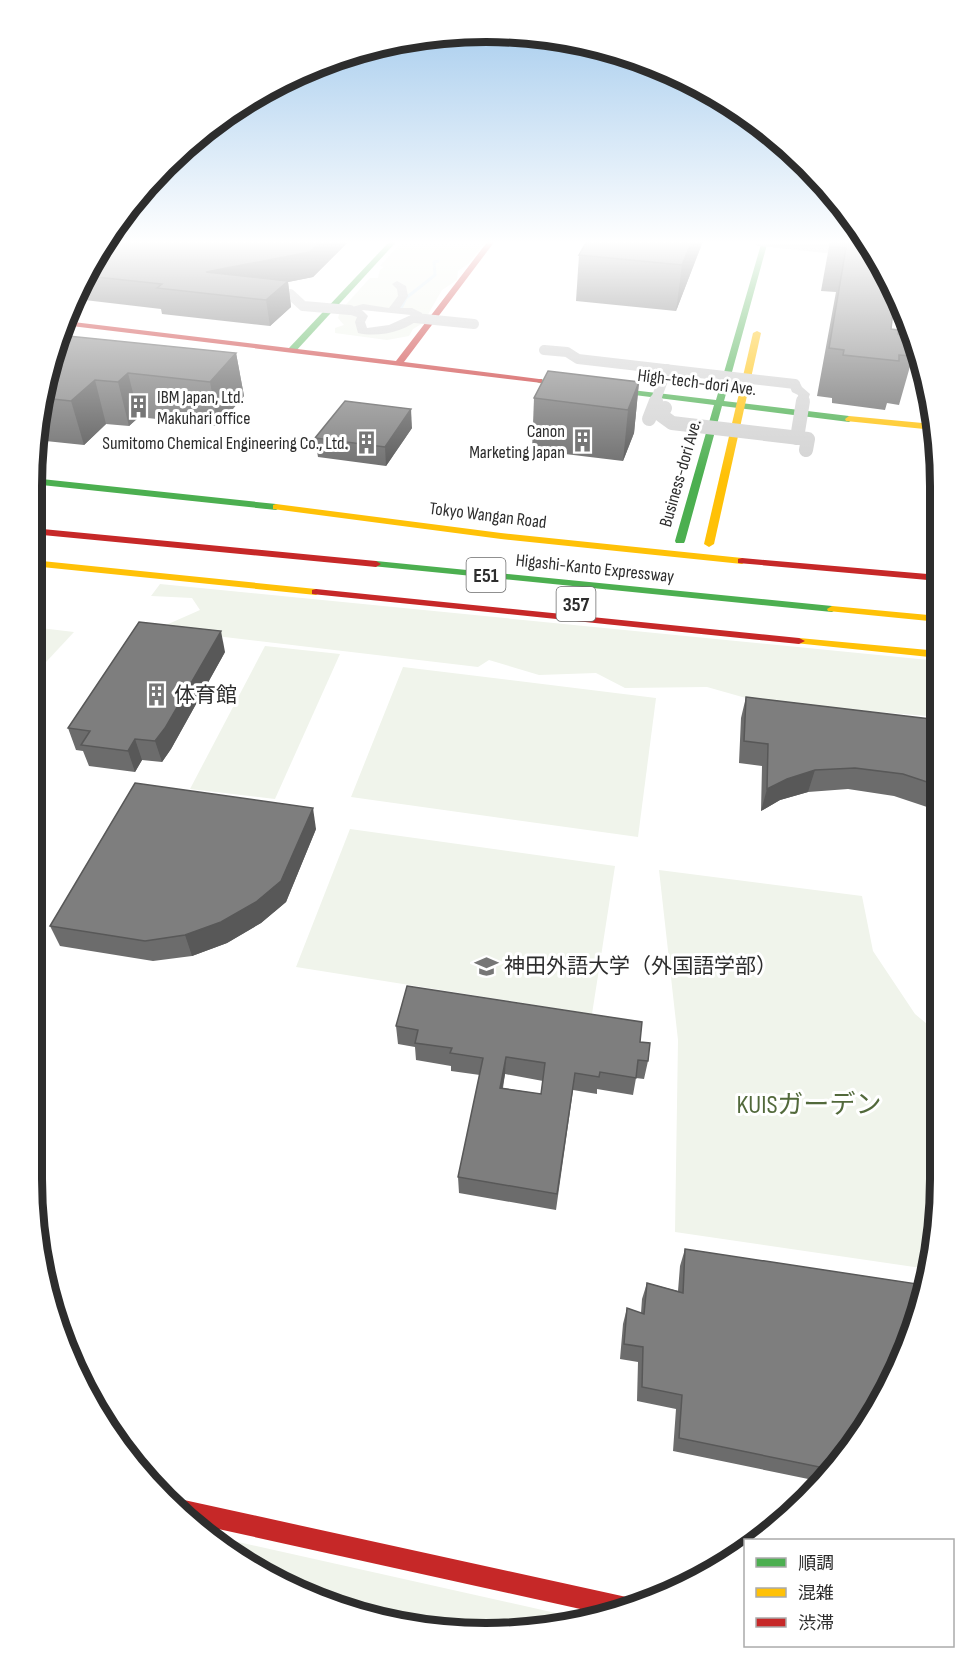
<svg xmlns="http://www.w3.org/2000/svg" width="972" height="1665" font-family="'Sofia Sans Condensed','Noto Sans JP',sans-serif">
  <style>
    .green { fill: #f0f4eb; fill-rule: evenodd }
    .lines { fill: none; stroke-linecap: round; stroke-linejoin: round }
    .stream { stroke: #d7e8f1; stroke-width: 3 }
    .street { fill: #d2d2d2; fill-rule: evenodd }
    .fast { fill: #4caf50; fill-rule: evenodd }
    .slow { fill: #ffc107; fill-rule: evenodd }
    .jam { fill: #c62828; fill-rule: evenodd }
    .street-bridge-far1 { stroke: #d2d2d2; stroke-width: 10 }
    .street-bridge { stroke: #d2d2d2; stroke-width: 14 }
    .wall { fill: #6c6c6c; fill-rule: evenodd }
    .shaded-wall { fill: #585858 }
    .building { fill: #7e7e7e; stroke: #585858; stroke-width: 1.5; fill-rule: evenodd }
    .labels { text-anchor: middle; stroke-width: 6; stroke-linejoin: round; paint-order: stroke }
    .far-street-label { font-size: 18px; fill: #2d2d2d; stroke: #fff }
    .far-poi-label { font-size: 18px; fill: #2d2d2d; stroke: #fff; text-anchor: end }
    .shield { fill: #fff; stroke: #6c6c6c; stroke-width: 1.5 }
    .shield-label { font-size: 20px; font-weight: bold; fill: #2d2d2d }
    .poi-label { font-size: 21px; fill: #2d2d2d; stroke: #fff; text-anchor: start }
    .near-park-label { font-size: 26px; fill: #52693b; stroke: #fff }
    .rim { fill: none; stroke: #2d2d2d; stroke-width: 8 }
  </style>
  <rect width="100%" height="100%" fill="#fff"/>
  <g class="green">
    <path d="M403,241H486L469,263L458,271L457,280L442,290L423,323L413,329L409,336L387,340L335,333V328L344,325L338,318L340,311L370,278H378L380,270L384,267L380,266ZM356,309L418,315L374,333L360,324Z"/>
    <path d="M160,584L939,661V717L760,702L707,687L625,688L596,673L539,675L489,660L478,667L157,629L200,610L192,598L151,596Z"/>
    <path d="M32,627L74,632L32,677Z"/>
    <path d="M265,646L340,654L275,799L190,789Z"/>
    <path d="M403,667L656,698L638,837L351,797Z"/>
    <path d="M350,829L615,866L592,1014L296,967Z"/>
    <path d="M659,870L862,896L873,951L915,1014L939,1034V1209L928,1269L675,1232L678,1040Z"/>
    <path d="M211,1536L578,1618L486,1633L368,1618L233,1557Z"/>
  </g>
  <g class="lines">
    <path class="stream" d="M400,310L406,298L435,275L434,262L438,261"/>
    <g class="street">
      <path d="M397,281L406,286L408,296L400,308H412L422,313V317C406,331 379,338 358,333L355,322L357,317L345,313V309L363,304L389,308L398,296L397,289L392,284ZM362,310L411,315L389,325L367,328L365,322L368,316Z"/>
      <path d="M795,380L799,381L802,387L810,394L807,402H799L798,395L792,392L789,384Z"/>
    </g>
    <g class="fast">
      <path d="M390,241H397L295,352H289V348Z"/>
      <path d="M762,241H768L724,401L849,416L853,419L849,422L722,406L685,541L684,543H676L675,541L714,405L539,383L535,381L539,379L716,400Z"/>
      <path d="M32,478L276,504L281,507L276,510L32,484Z"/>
      <path d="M376,561L832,606L837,609L832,612L372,566L371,564Z"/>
    </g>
    <g class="slow">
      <path d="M757,331L761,333L714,544L709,547L704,544L753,333Z"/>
      <path d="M849,416L933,424L934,430L846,421L845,419Z"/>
      <path d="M276,504L501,533L742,558L747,561L742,564L501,539L273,509V505Z"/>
      <path d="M32,560L316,589L321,592L316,595L32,566Z"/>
      <path d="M832,606L939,616V622L828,611L827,609Z"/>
      <path d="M799,638L939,651V658L795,643L793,641Z"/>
    </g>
    <g class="jam">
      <path d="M488,241H495L404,362L539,379H542V383L63,325L65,321L396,361Z"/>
      <path d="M32,528L376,561L381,564L376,567L32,534Z"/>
      <path d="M742,558L939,575V581L738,563V559Z"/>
      <path d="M316,589L799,638L805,641L799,644L312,594V590Z"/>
      <path d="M184,1500L631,1598L639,1601L641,1605L632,1609L603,1614L200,1525L176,1503Z"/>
    </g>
    <g class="street-bridge-far1">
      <path d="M759,241L854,251"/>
      <path d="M290,294L303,306L350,310"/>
      <path d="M415,318L474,324"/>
      <path d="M544,350L567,352L578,359L795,384"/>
      <path d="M655,402L667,369"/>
      <path d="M802,402L803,399"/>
    </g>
    <g class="street-bridge">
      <path d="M665,408L661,415L672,423L808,439L806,450"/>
      <path d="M649,419L656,401"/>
      <path d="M797,438L803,401"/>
    </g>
  </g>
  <g class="wall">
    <path d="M104,241H349L313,277L288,282L291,307L270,326L162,314L161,309L76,299Z"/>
    <path d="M587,241H703L676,311L576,301L579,255Z"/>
    <path d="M830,241H866L879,258L897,298H894L891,329L898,334L913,356L899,405L887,403L885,410L832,403V398L817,396L836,292L821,291Z"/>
    <path d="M56,340L236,353L244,396L218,426L139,417L129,426L106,424L84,445L36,440Z"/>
    <path d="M639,382L634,433L623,461L532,450L534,398Z"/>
    <path d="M412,428L386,466L318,457L315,438Z"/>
    <path d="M225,652L171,749L162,762L142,760L135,772L89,766L83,751L76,750L68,728Z"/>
    <path d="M746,697L939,720V811L894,796L848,789L808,792L780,800L761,811L762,766L739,763L741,718Z"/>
    <path d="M316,829L286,902L261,923L227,943L192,956L153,961L60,946L50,926Z"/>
    <path d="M396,1026L640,1042L648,1061L644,1079L636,1078L633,1095L597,1089V1094L573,1090L556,1210L459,1193L458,1177L480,1075L451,1071V1066L416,1060L415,1047L398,1044ZM505,1074L543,1081L541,1094L503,1088Z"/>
    <path d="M685,1249L864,1431L818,1481L673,1451L676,1409L637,1401L638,1362L620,1359L623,1324L627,1308L641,1313L642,1299L647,1283L678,1291L680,1266Z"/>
  </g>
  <g class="shaded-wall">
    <path d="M321,241H349L313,277L288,282L291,307L270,326L266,300L206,272Z"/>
    <path d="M692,241H703L676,311L682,265Z"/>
    <path d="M236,353L244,396L218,426L210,382Z"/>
    <path d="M128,373L139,417L129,426L118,382Z"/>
    <path d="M95,380L106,424L84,445L71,401Z"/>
    <path d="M639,382L634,433L623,461L628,410Z"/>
    <path d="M411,409L412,428L386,466L385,447Z"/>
    <path d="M221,631L225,652L171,749L162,762L155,741Z"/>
    <path d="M135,739L142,760L135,772L128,751Z"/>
    <path d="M815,770L808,792L780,800L761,811L767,789L787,779Z"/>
    <path d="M313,808L316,829L286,902L261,923L227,943L192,956L185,935Z"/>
    <path d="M506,1057L505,1074L499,1105L500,1088Z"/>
  </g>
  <g class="building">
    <path d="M104,241H321L310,252L206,272L288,281L266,300L157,288L162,284L87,276L94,261L103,262L98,255Z"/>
    <path d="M587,241H692L682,265L579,255Z"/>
    <path d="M831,241H866L879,258L895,292L891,329L898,330V334L915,336L913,356L899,355V361L843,355L844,350L829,348L846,248L830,247Z"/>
    <path d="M58,335L236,353L210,382L128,373L118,382L95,380L71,401L44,398L56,340Z"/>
    <path d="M548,371L639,382L628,410L534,398Z"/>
    <path d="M345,401L411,409L385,447L315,438Z"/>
    <path d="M139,622L221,631L165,728L155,741L135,739L128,751L81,745L90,731L68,728Z"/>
    <path d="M746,697L939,720V786L903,774L855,768L815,770L787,779L767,789L768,744L744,741Z"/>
    <path d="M135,783L313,808L281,881L256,902L221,922L185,935L145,941L50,926Z"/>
    <path d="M407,986L642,1022L640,1042L650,1043L648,1061L638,1060L636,1078L600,1072L599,1077L575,1073L557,1194L458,1177L483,1058L450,1053L452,1048L415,1043L418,1030L396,1026ZM506,1057L545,1063L541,1094L500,1088Z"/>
    <path d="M685,1249L924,1285L916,1325L864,1431L829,1469L679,1438L682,1395L642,1387L643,1347L624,1344L627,1308L644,1314L647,1283L683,1293Z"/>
  </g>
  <linearGradient id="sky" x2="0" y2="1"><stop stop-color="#a1c9ec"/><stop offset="0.51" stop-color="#fff"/><stop offset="1" stop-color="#fff" stop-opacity="0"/></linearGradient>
  <rect width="972" height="475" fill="url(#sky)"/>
  <defs>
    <symbol id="building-bare" viewBox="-9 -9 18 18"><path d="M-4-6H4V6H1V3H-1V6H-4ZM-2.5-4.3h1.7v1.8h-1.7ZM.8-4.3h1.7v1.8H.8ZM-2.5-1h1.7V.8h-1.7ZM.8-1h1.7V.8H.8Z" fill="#767676" stroke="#fff" stroke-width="2.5" paint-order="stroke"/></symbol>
    <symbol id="university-bare" viewBox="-9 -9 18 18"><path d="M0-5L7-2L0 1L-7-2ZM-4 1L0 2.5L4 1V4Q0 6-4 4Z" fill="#767676" stroke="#fff" stroke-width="2.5" paint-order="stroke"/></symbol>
  </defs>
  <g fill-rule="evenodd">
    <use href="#building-bare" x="122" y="390" width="33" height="33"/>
    <use href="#building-bare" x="566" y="424" width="33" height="33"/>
    <use href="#building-bare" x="350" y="426" width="33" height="33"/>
    <use href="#building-bare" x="140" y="678" width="33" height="33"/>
    <use href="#university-bare" x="470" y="950" width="33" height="33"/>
  </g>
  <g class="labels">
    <g class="far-street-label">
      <text transform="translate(697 382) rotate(7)" y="6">High-tech-dori Ave.</text>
      <text transform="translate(680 473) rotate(-74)" y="6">Business-dori Ave.</text>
      <text transform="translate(488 515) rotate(7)" y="6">Tokyo Wangan Road</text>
      <text transform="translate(595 568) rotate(6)" y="6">Higashi-Kanto Expressway</text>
    </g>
    <g class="far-poi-label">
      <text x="157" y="403" text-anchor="start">IBM Japan, Ltd.<tspan x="157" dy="21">Makuhari office</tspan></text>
      <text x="565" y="437">Canon<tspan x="565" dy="21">Marketing Japan</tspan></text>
      <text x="348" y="449">Sumitomo Chemical Engineering Co., Ltd.</text>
    </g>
    <g class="shield">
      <rect x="466.5" y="558" width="39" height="34" rx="4.5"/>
      <rect x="556.5" y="587" width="39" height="34" rx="4.5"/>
    </g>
    <g class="shield-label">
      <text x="486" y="582">E51</text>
      <text x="576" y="611">357</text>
    </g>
    <g class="poi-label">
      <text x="174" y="702">体育館</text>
      <text x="504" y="973">神田外語大学（外国語学部）</text>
    </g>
    <g class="near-park-label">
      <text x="809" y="1113">KUISガーデン</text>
    </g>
  </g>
  <path d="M0 0H972V1665H0ZM486 42H486A444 444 0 0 1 930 486V1179A444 444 0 0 1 486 1623H486A444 444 0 0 1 42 1179V486A444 444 0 0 1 486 42Z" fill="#fff" fill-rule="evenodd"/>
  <path class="rim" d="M486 42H486A444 444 0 0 1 930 486V1179A444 444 0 0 1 486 1623H486A444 444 0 0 1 42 1179V486A444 444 0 0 1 486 42Z"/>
  <rect x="744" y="1539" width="210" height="108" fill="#ffffff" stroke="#ababab" stroke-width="1.5"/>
  <rect x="756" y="1558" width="30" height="9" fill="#4caf50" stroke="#ababab" stroke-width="1.5"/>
  <text x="798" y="1569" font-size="18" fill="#2d2d2d">順調</text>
  <rect x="756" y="1588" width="30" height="9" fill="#ffc107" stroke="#ababab" stroke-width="1.5"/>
  <text x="798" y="1599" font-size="18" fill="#2d2d2d">混雑</text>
  <rect x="756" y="1618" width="30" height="9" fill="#c62828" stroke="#ababab" stroke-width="1.5"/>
  <text x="798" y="1629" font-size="18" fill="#2d2d2d">渋滞</text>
</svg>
